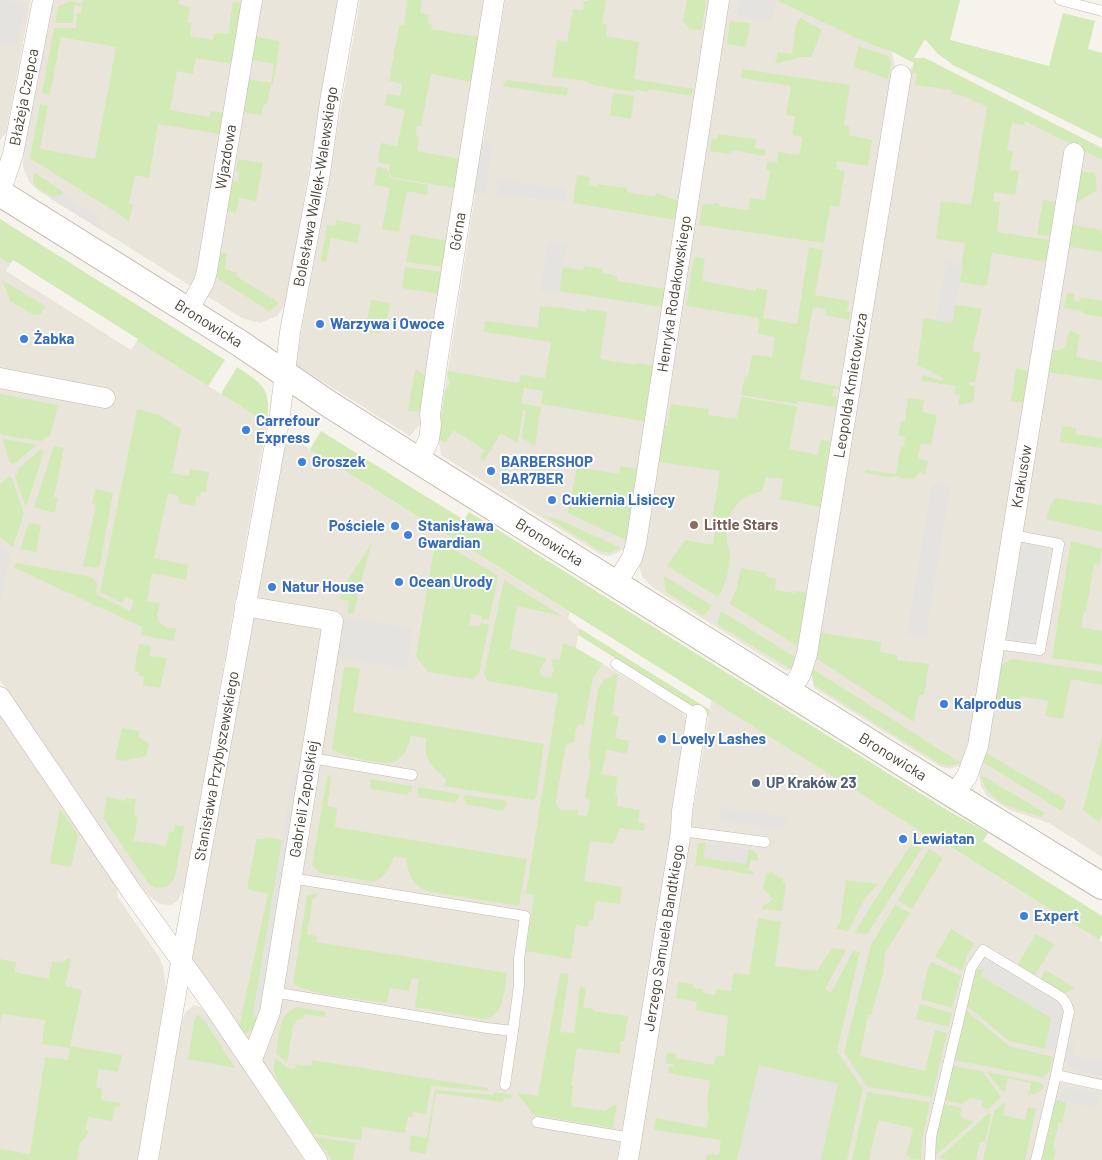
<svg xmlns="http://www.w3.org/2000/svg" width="1102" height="1160" font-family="Barlow,sans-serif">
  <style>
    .residential { fill: #eae5da }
    .industrial { fill: #e6e2dd }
    .green { fill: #d2eab5 }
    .parking { fill: #e5e3e0 }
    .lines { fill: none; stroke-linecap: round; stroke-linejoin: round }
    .service-casing { stroke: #c2bbae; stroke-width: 11 }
    .minor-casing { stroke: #c2bbae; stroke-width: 21 }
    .tertiary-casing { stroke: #c2bbae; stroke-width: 28 }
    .service { stroke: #fff; stroke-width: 10 }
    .minor { stroke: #fff; stroke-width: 20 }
    .tertiary { stroke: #fff; stroke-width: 26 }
    .shop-dot { fill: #3f7fe0; stroke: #fff; stroke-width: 2 }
    .education-dot { fill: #8d6e63; stroke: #fff; stroke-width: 2 }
    .service-dot { fill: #5c6f8a; stroke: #fff; stroke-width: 2 }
    .labels { text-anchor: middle; stroke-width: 4; stroke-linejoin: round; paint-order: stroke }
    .street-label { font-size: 15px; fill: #4b4439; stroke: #fff }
    .shop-label { font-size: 15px; font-weight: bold; fill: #366cbe; stroke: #fff; text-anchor: start }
    .education-label { font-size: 15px; font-weight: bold; fill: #785e54; stroke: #fff; text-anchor: start }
    .service-label { font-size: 15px; font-weight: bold; fill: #4e5e75; stroke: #fff; text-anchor: start }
  </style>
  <rect width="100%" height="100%" fill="#f6f3ec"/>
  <g class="residential">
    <path d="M0,0H31L6,132L0,140Z"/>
    <path d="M51,0H338L290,281L285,305L277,316L260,323L242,318L39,191L29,182L23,166L24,149Z"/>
    <path d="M360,0H488L421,423L410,436L296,365V362Z"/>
    <path d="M505,0H712L627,547L613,555L608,556L600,554L441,455L438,435Z"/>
    <path d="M726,0H776L869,44L892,52L896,72L802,649L793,667L787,671L652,587L642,576L639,566Z"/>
    <path d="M914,63L1071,144L973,746L962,765L949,769L939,766L814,688L811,673L908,74Z"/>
    <path d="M1081,149L1102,160V857L1049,823L1010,810L987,796L981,786L979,774Z"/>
    <path d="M0,257L10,264L6,271L131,350L137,341L267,423L184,889L178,900L172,905L160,904L146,894L0,680Z"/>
    <path d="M286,434L570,612L568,618L579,628L576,648L678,709H681L687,720L689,728L617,1160H324L192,960Z"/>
    <path d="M712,698L1102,942V1160H635Z"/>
    <path d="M0,709L118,881L117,896L159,957L163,967L166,987L138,1160H0Z"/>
    <path d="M194,1005L200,1007L206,1012L304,1160H159L180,1028L185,1013Z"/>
  </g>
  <path class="industrial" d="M735,1059L839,1084L821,1160H718Z"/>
  <g class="green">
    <path d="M83,0H179L178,4L190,7L187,22L192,23L190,36L213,40L214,34L218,33L228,34L233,2L241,3L231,64L196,58L193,74L177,71L170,110L209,117L211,111L223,113L219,134L158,124L149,178L135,175L129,203L133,204L129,222L125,218L30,158L40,104L48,106L40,149L95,159L116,47L61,37L50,95L42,93L54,28H76L77,13H81V6L74,5L73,23H55L58,6L71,1L82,4Z"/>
    <path d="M407,0H422L420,13L429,15L427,23L432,24L431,29L479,37L471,82L431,74L421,126H417L416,136L419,137L417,151L459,159L454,188L391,177L389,171L390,165L378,162L381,143L397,146L405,110L385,105L387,94L400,96L402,84L389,81L399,25L404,26Z"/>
    <path d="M589,0H606L602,24L607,25L606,36L639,42L634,79L693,89L692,96L649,89L648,92L635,90L634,92L593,85L586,81L552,77L557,40L567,42L573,9L583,10L584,1H588Z"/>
    <path d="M687,0H706L702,30L690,29L683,21Z"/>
    <path d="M776,0H960L950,40L1049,66L1063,13L1095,21L1088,49L1102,53V139L953,65L937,53L925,39L914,58H925L1102,148V160L1025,121L1024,125L1012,123L1007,150L1013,152L1010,170L1019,171L1015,195L994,192L993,201L1000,202L997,232L1049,240L1046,262L992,253L987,286L959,282L965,243L936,239L941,201L971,205L987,107L964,96L951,94L952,90L915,85L917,74L912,73L914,63L895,53L869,44Z"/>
    <path d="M800,18L822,30L811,57H801L775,64L778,52L792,54L796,25Z"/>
    <path d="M730,21L750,23L746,47L727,44Z"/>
    <path d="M256,37L280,41L273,84H271L267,104H264L262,113L260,115L243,112L249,79L271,83L274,64L252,60Z"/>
    <path d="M858,46L888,56L891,62L888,79L854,67Z"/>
    <path d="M742,69L850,85L844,125L850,127L849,135L872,140L868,166L837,161L836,169L845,171L839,207L830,206L824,243L699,225L702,205L719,203V206L748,210L750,198L765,200L770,171L766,169L767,163L777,162L778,152L799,155L803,137L792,135L795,116L786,115L791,86L741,78Z"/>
    <path d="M507,80L568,88L567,96L502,86Z"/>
    <path d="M613,93L634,96L631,119L610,115Z"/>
    <path d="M718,134L756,139L755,148L766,150L764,156L732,150L731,154L710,151L712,139L716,140Z"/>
    <path d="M238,159L263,163L256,201L239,198L236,213L223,210L228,180L238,182L239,172L236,171Z"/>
    <path d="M377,167L387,169L390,178L428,185L427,195L407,191L399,232L382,229L390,188L374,185Z"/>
    <path d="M1077,171L1095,173L1097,190L1078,202H1072Z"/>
    <path d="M35,173L62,191L63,194L53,197C44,192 27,186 35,173Z"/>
    <path d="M577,175L590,177L589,185L596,187L598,184L627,188V192L655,197L656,193L679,201L676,220L573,203Z"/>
    <path d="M1043,200L1055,202L1050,236L1037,234Z"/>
    <path d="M0,219L225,360L208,386L137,341L138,339L13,260L10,264L0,257Z"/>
    <path d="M336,220L361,225L357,243L331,238L326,262L321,261L327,224L335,226Z"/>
    <path d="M1069,223L1081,226V227L1099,229L1102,234V252L1065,246Z"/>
    <path d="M411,234L447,241L443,267L406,262Z"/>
    <path d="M809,247L823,250L815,295L849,301L847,311H843L850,312L849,320L825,315L826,309L813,307L800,379L839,387L838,389H833L832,396L837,397L836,407L798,401L797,404L741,395L745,376L748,377L752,355L772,357L775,337L758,334L759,318L686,306L694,257L705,259L702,281L756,291V288L768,290L763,318L797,324Z"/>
    <path d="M218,253H227L225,269L237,273L236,276L279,303L269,311L212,275Z"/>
    <path d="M584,266L603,269L602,273L617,276V281L665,289L662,307L559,291L563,267L583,270Z"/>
    <path d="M405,267L443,272L439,294L402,288Z"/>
    <path d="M2,280L45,306L40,315H34L10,301Z"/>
    <path d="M1067,293L1075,294L1074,301L1079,302L1081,297L1102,301V317L1084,314L1080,310L1064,308Z"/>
    <path d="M371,300L390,303L386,324H381L380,334L365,331Z"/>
    <path d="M955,305L982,309L972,351L981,353L975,382H969V385L974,386L975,389L973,402L958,405L960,395L955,394L956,386L922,381L923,375L942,381L943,378L917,365L924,318L952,323Z"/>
    <path d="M540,306L556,308L558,307L586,312L587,309L607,312L600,359L636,365L637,363L653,366L644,421L541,404L543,391L524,388L521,403L541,407L535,446L522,438L526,410H523L518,443L501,433L484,461L480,458L485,450L453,430L446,443L438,439L445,389L448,388L450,380L447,379L448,371L519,383L521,375L545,378L551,342L484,332L485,321L538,328Z"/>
    <path d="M1070,330L1080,335L1076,357L1102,362V380L1046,372L1049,351C1072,350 1063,345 1070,330Z"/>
    <path d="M237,367C264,385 271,388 267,423L221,394Z"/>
    <path d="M1016,368L1029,371L1023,403L1011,401Z"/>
    <path d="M415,369L426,376L421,412L408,411Z"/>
    <path d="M0,394L58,405L50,436L41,441L2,435L0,433Z"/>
    <path d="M741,397L797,406L789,449L818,455L821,440L830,441L820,507L780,499L783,479L766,477L762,491C735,497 725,515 727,542C727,546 730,549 730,553C730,569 726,584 718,597L667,566L685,540L713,545L716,525L725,526L726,518L713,516L720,471L659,462L665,425H667L671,404L709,409L708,415L737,419Z"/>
    <path d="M908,398L924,400L922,412L937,415L931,445L921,443L918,458L928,461L925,475L920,472L914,479L901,478L900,476L887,477L865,473V470L896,474L901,446H904L905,437L898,435L901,421H905Z"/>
    <path d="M137,409L159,415L181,429L172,473L189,476L190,469L209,472L206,492H201L200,497L196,496L195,506L179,503L177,495L168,493L154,558L188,565L186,580L152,573L147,601L160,603L157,615L158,621L167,628H176L174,641L141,635L142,627L13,567L17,563L92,577L97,584L96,594L130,611L134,601L125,597L122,603L100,592Z"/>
    <path d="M1062,426L1076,428L1075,434L1102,438V448L1060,442Z"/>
    <path d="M321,431L464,520L469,512L947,810L988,833L983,841L1102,916V934L1099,940L938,839L929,834L928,836L893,814L310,449Z"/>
    <path d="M4,439L37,445L14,464L10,463L3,441Z"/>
    <path d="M54,446L64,448L54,497L58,498L55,513L34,507Z"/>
    <path d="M41,449L44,452L26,507L15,476L17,474L18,469Z"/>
    <path d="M621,466L637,469L626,540L567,513L574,483L577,467L619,474Z"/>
    <path d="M8,477L12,478L24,514L13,547H12L0,537V484Z"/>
    <path d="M95,489L113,493L100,565L96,568L83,566L96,505L92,504Z"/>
    <path d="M1054,498L1102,505V532L1046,519L1048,512Z"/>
    <path d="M543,515L562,521L621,548L609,553L600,551Z"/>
    <path d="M29,523L41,525L36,552L20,549Z"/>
    <path d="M1071,541L1102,549L1099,565L1094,564L1086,611H1084L1081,627L1102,631V665L1052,658Z"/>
    <path d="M442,542L498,576L489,620L481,619L482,616L471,614L469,625L479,627L481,623L489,625L479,673L473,679L428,672L416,656L434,548Z"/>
    <path d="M372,543L360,585L354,614L348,613L349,601L340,599L341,590Z"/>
    <path d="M741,568L767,573V577L776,578L775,590L795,593L796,591L807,593L797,646L730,604L736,590Z"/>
    <path d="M664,576L712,606L704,616L666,592Z"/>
    <path d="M504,580L562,616L517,606L510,649L546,658L545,663L541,666L540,672L542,676L551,678L554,668L552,666L553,659L560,660L563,643L576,648L603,664L593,677L584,725L579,724L576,728L574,742L566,745L565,749L556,801L557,806L561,810H578L577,815L587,816L590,800L585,797L591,761L588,758L598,689L604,680L618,673L612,715L619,716L615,738L629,741L627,754L606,750L602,774L618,777L615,795L618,796L617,806L640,810L638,822L645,824L644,831L620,828L613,844L590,841L584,881L622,887L620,904L596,901L593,920H589L588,927L576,925L571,959L526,951L534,895L526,894L558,694L488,681L484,674Z"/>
    <path d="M721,611L798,659L790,669L717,624Z"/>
    <path d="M579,628L710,710L709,716L578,635Z"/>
    <path d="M821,633L881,642L880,652L897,655V660L929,664L924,695H919L914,722L817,659Z"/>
    <path d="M139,644L151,646L149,656L167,658L160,688L143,685L144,677L139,676V672L134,671Z"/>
    <path d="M1012,659L1102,672V685L1071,679L1063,719L1045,716L1048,701L1020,696L1017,711L991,707L999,666Z"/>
    <path d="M348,667L360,669L353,712L544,744L536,798L533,800L444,786L446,779C430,765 424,760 426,738L411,736C408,747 405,758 393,762C382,765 341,756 332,749L344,668Z"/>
    <path d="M811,668L961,763L948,766L940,764L814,685Z"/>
    <path d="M122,728L139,731V737L149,744L146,756L123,761L115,759Z"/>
    <path d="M1102,736V814L1099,822L1083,810Z"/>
    <path d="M983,751L1066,800L1062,811L981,761Z"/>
    <path d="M332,774L327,806L337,808L335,827L527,859L519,906L431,892C413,888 408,874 406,858L394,856C390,867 385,877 374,882L321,873L312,866L327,777Z"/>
    <path d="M981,775L1045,813L1042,817C1018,809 987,805 981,775Z"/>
    <path d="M370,779L412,786L411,792H409L408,795L371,789Z"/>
    <path d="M418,787L459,794L458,800H457L456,803L418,797L419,794L417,793Z"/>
    <path d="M465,795L507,801L506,807H504L503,811L466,804V801L464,800Z"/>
    <path d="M107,797L125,801L126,798L136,799L134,816L138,817L134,840L130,839V840L166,846L169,832H173L175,825L184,827L175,877L167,887L156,888L150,885L103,818Z"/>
    <path d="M60,809L78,835L71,867L50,863Z"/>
    <path d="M266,837L282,840L253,1016L261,1019L253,1029L246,1033L241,1032L239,1027L268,894L247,889L256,842L257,839H263Z"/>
    <path d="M701,843H706L704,857L746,864L749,849C755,851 759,854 758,861L751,860L748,870L754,872V875L697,865L696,868H695L698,844Z"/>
    <path d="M912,843L922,848L867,934L855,933C872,902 893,873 912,843Z"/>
    <path d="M929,849L943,858L912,909L898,900Z"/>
    <path d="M770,872L774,873V875H778L779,878L783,877V882L786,884L782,911L762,909L763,905L770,902L773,899L763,888L766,874Z"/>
    <path d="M846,880L878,884L865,898L848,931L836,929L840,922Z"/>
    <path d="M317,893L316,898H313L307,934L317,936L316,942L507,973C504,989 505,1017 484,1019L415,1007L419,979L412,978L409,991L390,988L387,1003C368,1000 303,994 293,983L307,896Z"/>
    <path d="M895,905L910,913L885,953L883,974L871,1015H868L860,1056L925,1071L935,1030L947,1033L932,1097L867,1087L844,1052L871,945Z"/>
    <path d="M758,918L781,922L775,966L817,971L832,948L846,950L825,989L831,993L853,951L860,952L837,1051L863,1089L847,1160H821L838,1084L759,1065L737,1160H706L707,1154L719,1155L721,1140L654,1130L656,1118L707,1128L709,1113L707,1112L708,1104L707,1103L710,1081L668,1073L669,1066L673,1067L674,1065L665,1063L667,1053L676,1054V1058L714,1065L716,1056H724L728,1016L695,1010L697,1002L676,998L678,982L693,984V988L703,989V993L715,995L716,989L731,991L733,975L735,973L749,975Z"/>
    <path d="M951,929L974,943L967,956L962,971L935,957Z"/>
    <path d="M1036,934L1054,944L1035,975L1018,964Z"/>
    <path d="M69,958H71L65,986L82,990L70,1046L122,1055L118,1072L99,1069L96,1087L102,1089L101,1100L120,1103L119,1107H115L112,1121L88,1117L86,1129L89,1133L80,1143L77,1160H0V1149L30,1154L45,1057L68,1060L70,1048L42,1044L45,1020L2,1014L0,1025V959L16,962L15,972L49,979L52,961L62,963Z"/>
    <path d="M932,962L961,976L952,1008L921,999L927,971Z"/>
    <path d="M985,968L981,976L1052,1018L1045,1049L1009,1041L967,1006L976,971L977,969Z"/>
    <path d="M1045,970L1075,988L1065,993L1041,978Z"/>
    <path d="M560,973L569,974L560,1032L574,1033L580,987L586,988L583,1007L593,1009V1011L628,1016L624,1041H621L620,1054L577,1048L571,1085L573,1086L571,1106L605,1111L614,1105H617L613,1128L534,1115L517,1093L538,1096Z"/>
    <path d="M920,1004L952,1013L948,1027L916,1019Z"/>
    <path d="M298,1007L326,1012L325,1017L304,1014L303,1019L297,1020L293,1026L287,1063L276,1053C279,1036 278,1012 298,1007Z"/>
    <path d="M966,1010L1009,1046L1053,1057C1051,1065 1050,1076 1041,1077L954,1060Z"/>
    <path d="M197,1014L204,1020L235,1068L188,1059L194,1022Z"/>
    <path d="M275,1058L288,1068L295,1069L296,1064L311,1066L312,1060L488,1088V1091L431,1086L426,1114L413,1112L412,1117H408L405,1133L363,1127L361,1140L313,1134L277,1080L274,1071Z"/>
    <path d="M953,1066L982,1071L1001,1097L988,1109L981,1106L984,1101L971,1098L962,1104L945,1100Z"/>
    <path d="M987,1072L1041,1083L1044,1086L1042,1090L1028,1096L1031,1083L1008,1078L1005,1092L1002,1091Z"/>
    <path d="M435,1090L494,1095L495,1092L512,1095L511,1099L504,1098L503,1102L436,1093L426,1154L409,1151L411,1135L427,1138Z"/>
    <path d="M867,1092L930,1102L922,1139L921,1160L909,1159L910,1156H906L913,1128L878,1120L869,1160H852Z"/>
    <path d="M1056,1100L1067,1102L1062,1123L1059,1122L1053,1147L1056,1148L1054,1160H1042Z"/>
    <path d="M1005,1102L1003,1115L1025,1120L1028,1107L1036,1109L1025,1160H983L994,1111Z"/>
    <path d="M944,1104L962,1108L960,1114L963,1119L974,1121L935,1156L936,1137Z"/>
    <path d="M989,1113L991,1114L985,1142H980L976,1160H948L939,1158Z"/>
    <path d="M315,1137L356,1143L353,1160H332Z"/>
  </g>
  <g class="parking">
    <path d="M0,0L25,4L18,45L0,42Z"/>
    <path d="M740,0H776L772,21L737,16Z"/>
    <path d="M479,141L493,143L485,195L471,193Z"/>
    <path d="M498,179L566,189V202L496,194Z"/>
    <path d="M63,194L96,216L103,231L51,199Z"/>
    <path d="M548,242L567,245L558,293L540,291Z"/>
    <path d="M946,261L963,264L952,323L936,320Z"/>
    <path d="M932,484L950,487L926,636L907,634Z"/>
    <path d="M0,545L10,554L0,607Z"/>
    <path d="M1032,545L1040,547L1044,551L1048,557L1049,565L1036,634L1027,641H1017L1011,638L1006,632L1016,554L1024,547Z"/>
    <path d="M343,617L413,628L407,669L338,658Z"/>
    <path d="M302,772L261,1019L253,1016L288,805L293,806L294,800L288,799L294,776Z"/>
    <path d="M721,808L788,817L782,829L720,821Z"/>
    <path d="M706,843L749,849L746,864L704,858Z"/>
    <path d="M986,961L997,964L1061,1005L1063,1012L1054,1051L1045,1049L1051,1018L981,975L984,968L977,969Z"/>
    <path d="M1066,1043L1075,1045L1073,1056L1102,1062V1076L1077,1071L1069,1066L1065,1060Z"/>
    <path d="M1068,1088L1100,1093L1096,1108L1056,1100L1060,1092Z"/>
  </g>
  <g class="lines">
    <defs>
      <g id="service">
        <path d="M1060,0L1102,11"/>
        <path d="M995,644L1040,650L1059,544L1013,535"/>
        <path d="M616,664L697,715"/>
        <path d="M311,758L412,775"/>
        <path d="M681,831L765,842"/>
        <path d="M273,992L487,1028L513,1031L519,985V959L525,916L291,878"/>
        <path d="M505,1085L513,1031"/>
        <path d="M537,1122L631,1138"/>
        <path d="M930,1160L931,1137L971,968L983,950L1061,997L1066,1003L1069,1011L1056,1075L1102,1085"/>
        <path d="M1036,1160L1056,1075"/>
      </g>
      <g id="minor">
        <path id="s1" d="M0,193L13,154L43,0"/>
        <path id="s2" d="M188,311L204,282L207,271L252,0"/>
        <path d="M0,378L105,398"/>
        <path id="s3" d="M419,461L429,439L431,425L430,414L438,357L494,0"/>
        <path id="s4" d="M616,584L632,558L636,544L719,0"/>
        <path d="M245,606L333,621L270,1012L251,1062"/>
        <path id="s5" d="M790,692L801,673L807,654L901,75"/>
        <path d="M0,697L132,892L215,1008L317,1160"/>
        <path id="s6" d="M954,795L967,776L978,746L1074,153"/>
        <path id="s7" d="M148,1160L181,963L279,422L290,332L320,173L330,102L348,0"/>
        <path id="s8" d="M628,1160L681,831L682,811L697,715"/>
      </g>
      <g id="tertiary">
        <path id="s9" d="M0,193L241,344L329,404L419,461L954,795L1102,886"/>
      </g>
    </defs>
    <use href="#service" class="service-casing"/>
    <use href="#minor" class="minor-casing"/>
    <use href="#tertiary" class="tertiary-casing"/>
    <use href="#service" class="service"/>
    <use href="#minor" class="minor"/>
    <use href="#tertiary" class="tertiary"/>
  </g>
  <g class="shop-dot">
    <circle cx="320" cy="324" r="5"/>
    <circle cx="24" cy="339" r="5"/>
    <circle cx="246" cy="430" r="5"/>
    <circle cx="302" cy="462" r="5"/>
    <circle cx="491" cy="471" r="5"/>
    <circle cx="552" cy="500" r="5"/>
    <circle cx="395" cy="526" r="5"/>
    <circle cx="408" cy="535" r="5"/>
    <circle cx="399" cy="582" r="5"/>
    <circle cx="272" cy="587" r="5"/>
    <circle cx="944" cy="704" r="5"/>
    <circle cx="662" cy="739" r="5"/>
    <circle cx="903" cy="839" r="5"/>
    <circle cx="1024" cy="916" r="5"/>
  </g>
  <circle class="education-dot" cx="694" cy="525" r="5"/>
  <circle class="service-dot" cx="756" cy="783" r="5"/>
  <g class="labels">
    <g class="street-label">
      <text dy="5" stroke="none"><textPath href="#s1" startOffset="99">Błażeja Czepca</textPath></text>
      <text dy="5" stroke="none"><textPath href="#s2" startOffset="160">Wjazdowa</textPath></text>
      <text dy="5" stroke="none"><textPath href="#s7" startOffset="988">Bolesława Wallek-Walewskiego</textPath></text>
      <text dy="5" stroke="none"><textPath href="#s3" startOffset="234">Górna</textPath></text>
      <text dy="5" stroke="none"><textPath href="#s4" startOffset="298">Henryka Rodakowskiego</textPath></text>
      <text dy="5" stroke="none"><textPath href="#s9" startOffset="246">Bronowicka</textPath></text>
      <text dy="5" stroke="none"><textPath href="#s5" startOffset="314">Leopolda Kmietowicza</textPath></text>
      <text dy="5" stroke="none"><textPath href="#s6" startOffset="328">Krakusów</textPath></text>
      <text dy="5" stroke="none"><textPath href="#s9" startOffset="651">Bronowicka</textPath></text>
      <text dy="5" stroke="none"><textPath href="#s9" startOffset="1056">Bronowicka</textPath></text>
      <text dy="5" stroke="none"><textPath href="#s7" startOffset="400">Stanisława Przybyszewskiego</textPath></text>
      <text transform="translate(304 799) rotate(-81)" y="5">Gabrieli Zapolskiej</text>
      <text dy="5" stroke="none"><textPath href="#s8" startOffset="225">Jerzego Samuela Bandtkiego</textPath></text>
    </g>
    <g class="shop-label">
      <text x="330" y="329">Warzywa i Owoce</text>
      <text x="34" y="344">Żabka</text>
      <text x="256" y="426">Carrefour<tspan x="256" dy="17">Express</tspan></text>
      <text x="312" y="467">Groszek</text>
      <text x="501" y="467">BARBERSHOP<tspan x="501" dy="17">BAR7BER</tspan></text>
      <text x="562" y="505">Cukiernia Lisiccy</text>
      <text x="385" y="531" text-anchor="end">Pościele</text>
      <text x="418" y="531">Stanisława<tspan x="418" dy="17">Gwardian</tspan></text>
      <text x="409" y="587">Ocean Urody</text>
      <text x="282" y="592">Natur House</text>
      <text x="954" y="709">Kalprodus</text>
      <text x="672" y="744">Lovely Lashes</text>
      <text x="913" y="844">Lewiatan</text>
      <text x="1034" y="921">Expert</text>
    </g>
    <g class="education-label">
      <text x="704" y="530">Little Stars</text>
    </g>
    <g class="service-label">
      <text x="766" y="788">UP Kraków 23</text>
    </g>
  </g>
</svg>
